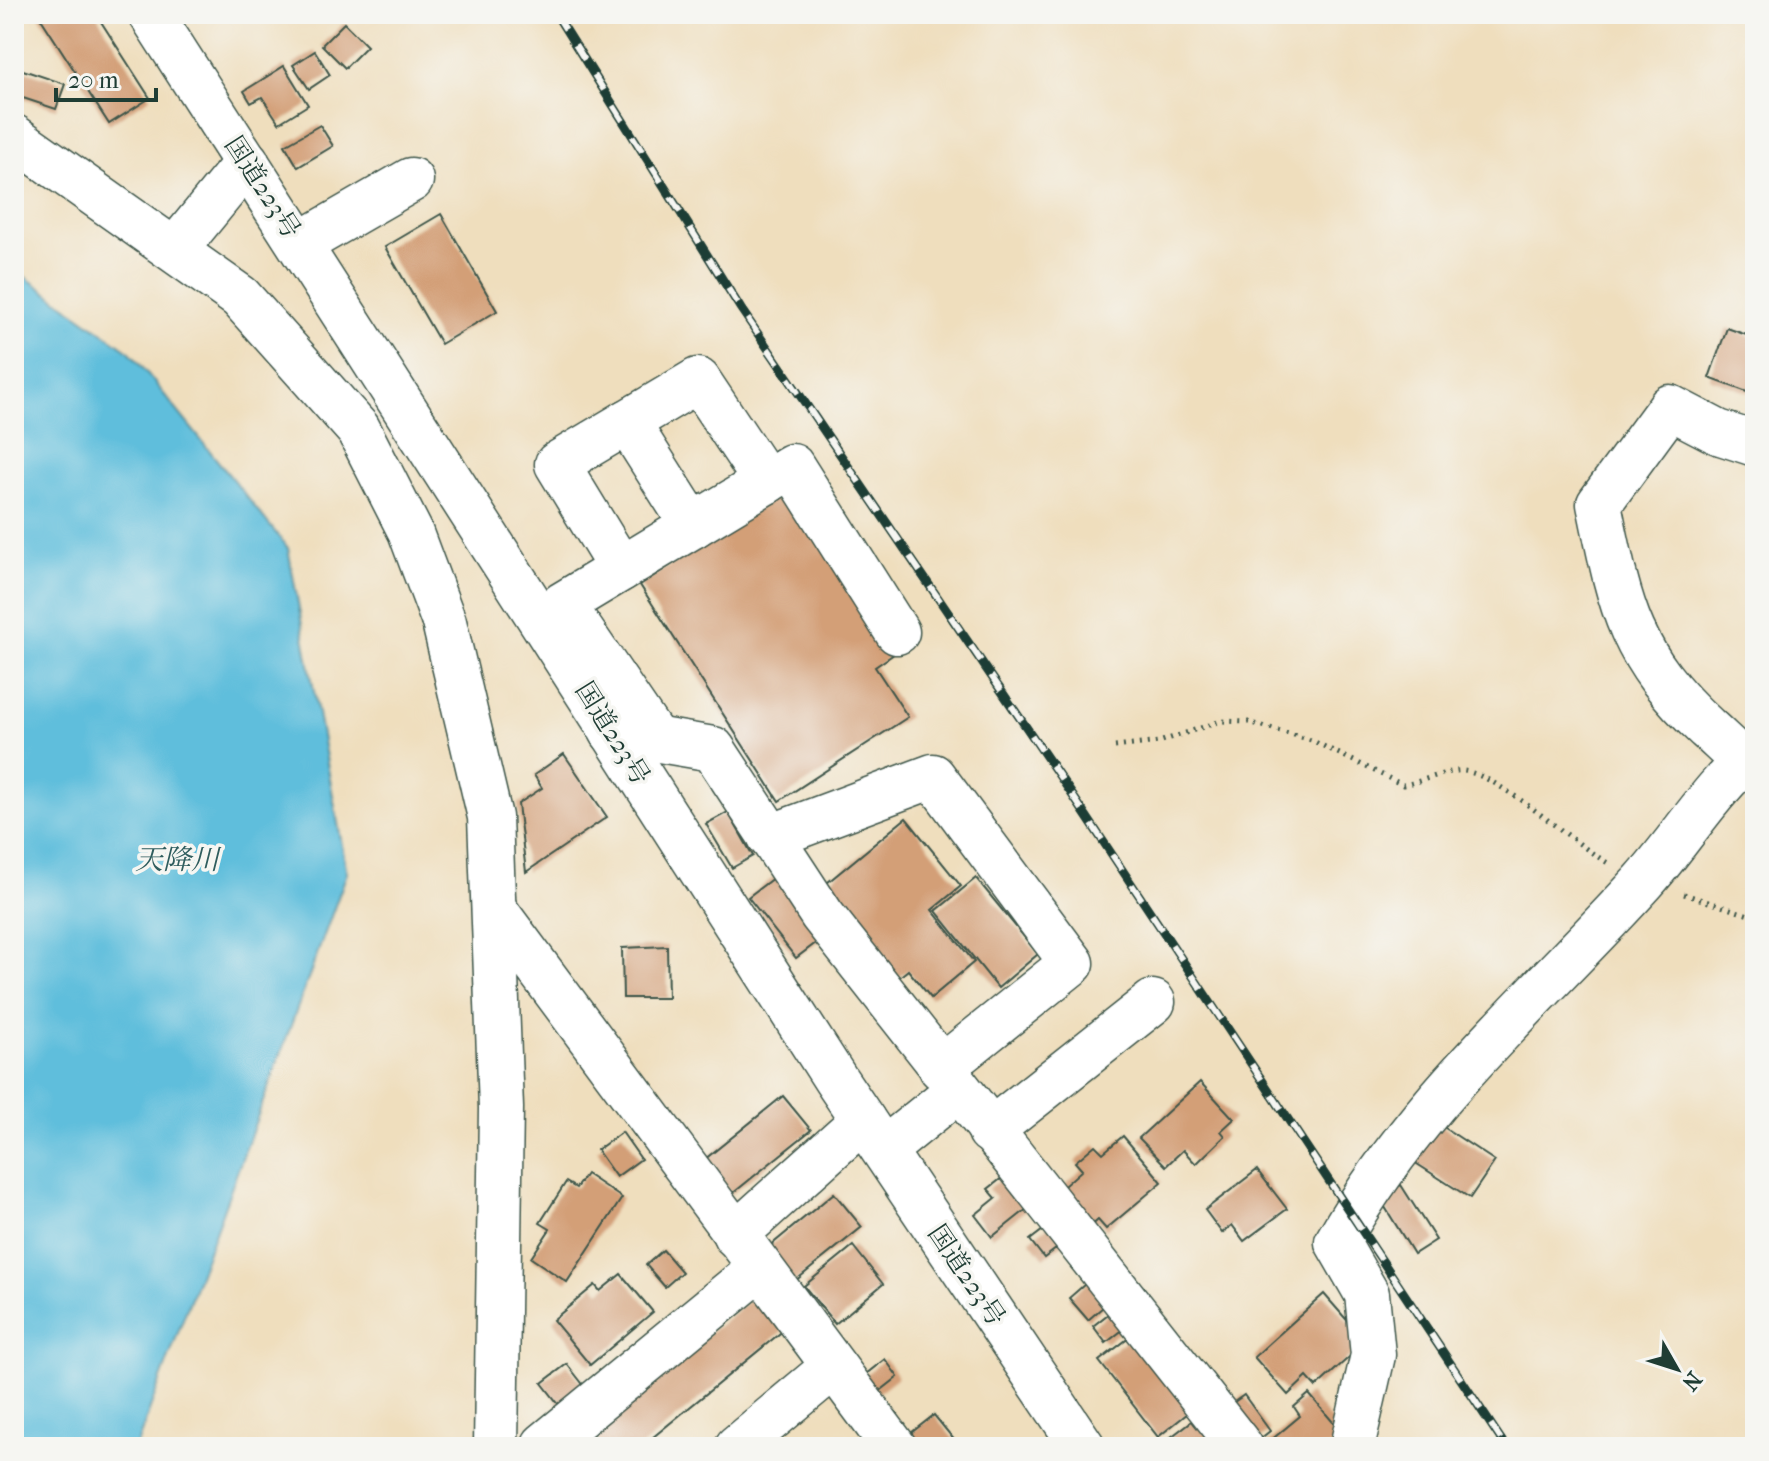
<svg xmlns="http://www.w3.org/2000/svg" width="1769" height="1461" font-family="'IM FELL French Canon','Noto Serif JP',serif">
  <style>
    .water { fill: #5ebedc; stroke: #3e7e88; stroke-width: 2 }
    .building { fill: #d39f77 }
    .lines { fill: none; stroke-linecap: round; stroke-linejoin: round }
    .minor-casing { stroke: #3e5549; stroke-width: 47 }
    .highway-casing { stroke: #3e5549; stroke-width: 47 }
    .path { stroke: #3e5549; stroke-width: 5; stroke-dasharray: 2 6; stroke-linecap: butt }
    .minor { stroke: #fff; stroke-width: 44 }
    .highway { stroke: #fff; stroke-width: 44 }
    .rail-casing { stroke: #1f3d34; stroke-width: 9 }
    .rail { stroke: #f6f6f2; stroke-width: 6; stroke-dasharray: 18; stroke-linecap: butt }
    .labels { text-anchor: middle; stroke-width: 7; stroke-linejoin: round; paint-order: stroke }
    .street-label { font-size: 26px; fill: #1f3d34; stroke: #f6f6f2 }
    .water-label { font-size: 28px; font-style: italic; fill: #2f5d5e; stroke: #f6f6f2 }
  </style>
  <rect width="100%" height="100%" fill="#f6f6f2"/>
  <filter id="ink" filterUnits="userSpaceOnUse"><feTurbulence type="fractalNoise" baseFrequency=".0125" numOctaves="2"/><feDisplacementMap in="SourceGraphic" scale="16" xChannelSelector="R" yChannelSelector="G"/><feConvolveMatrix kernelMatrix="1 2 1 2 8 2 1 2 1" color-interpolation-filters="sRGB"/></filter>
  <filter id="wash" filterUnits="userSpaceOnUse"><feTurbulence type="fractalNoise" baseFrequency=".006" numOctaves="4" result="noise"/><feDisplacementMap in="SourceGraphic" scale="32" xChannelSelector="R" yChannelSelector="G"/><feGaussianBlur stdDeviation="1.8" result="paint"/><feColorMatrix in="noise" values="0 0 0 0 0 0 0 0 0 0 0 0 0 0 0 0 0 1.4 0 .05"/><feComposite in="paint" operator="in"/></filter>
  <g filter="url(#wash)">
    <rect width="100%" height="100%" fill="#efdebd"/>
    <path class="water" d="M14,269L130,352L288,548L347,873L136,1447H14Z"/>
    <g id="blocks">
      <g class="building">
        <path d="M38,14H96L150,98L109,124Z"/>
        <path d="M344,23L367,46L345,68L322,45Z"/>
        <path d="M315,51L330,75L309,89L293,65Z"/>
        <path d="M284,66L308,105L279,123L262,97L251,103L244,91Z"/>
        <path d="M14,67L65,84L56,109L14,95Z"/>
        <path d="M320,125L333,146L298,167L285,145Z"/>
        <path d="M441,214L497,311L441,344L385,247Z"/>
        <path d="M1727,328L1755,338V395L1709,378Z"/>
        <path d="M788,489L894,654L875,667L908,717L779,801L640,585Z"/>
        <path d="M564,754L607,817L526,872L518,804L542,788L534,775Z"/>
        <path d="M728,812L753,856L732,868L706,824Z"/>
        <path d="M906,818L961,886L932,910L974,962L931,998L908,970L891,984L816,892Z"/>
        <path d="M777,875L825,936L796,958L748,897Z"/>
        <path d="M976,878L1038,954L998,988L936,911Z"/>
        <path d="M667,946L668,998H623L622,948Z"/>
        <path d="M1200,1082L1234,1119L1221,1131L1225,1136L1196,1164L1183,1150L1166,1166L1139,1138Z"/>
        <path d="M783,1096L811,1130L732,1194L704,1160Z"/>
        <path d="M1439,1124L1495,1161L1470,1198L1414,1162Z"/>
        <path d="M622,1132L641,1159L616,1177L597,1150Z"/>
        <path d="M1123,1136L1162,1182L1106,1229L1098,1220L1086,1231L1055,1194L1082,1170L1075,1162L1095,1145L1103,1153Z"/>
        <path d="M1257,1170L1287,1209L1244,1241L1232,1225L1222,1233L1205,1210Z"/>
        <path d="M586,1174L622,1198L567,1282L531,1258L550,1229L540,1223L566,1182L576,1188Z"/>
        <path d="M1007,1174L1032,1205L992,1237L975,1215L996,1198L988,1189Z"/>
        <path d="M1401,1185L1436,1240L1414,1254L1380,1199Z"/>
        <path d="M834,1193L862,1227L790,1285L764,1251Z"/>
        <path d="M1051,1224L1065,1242L1044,1258L1030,1240Z"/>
        <path d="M853,1246L883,1284L835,1324L804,1286Z"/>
        <path d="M663,1250L682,1272L665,1287L646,1265Z"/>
        <path d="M621,1274L653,1312L590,1365L553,1320L595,1285L600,1291Z"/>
        <path d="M1092,1278L1111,1300L1088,1320L1069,1298Z"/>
        <path d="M1324,1294L1366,1342L1316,1387L1307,1377L1288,1395L1254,1357Z"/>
        <path d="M756,1295L785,1329L641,1447H571Z"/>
        <path d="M1117,1307L1130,1324L1106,1343L1093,1326Z"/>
        <path d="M1134,1334L1193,1409L1158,1437L1099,1361Z"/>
        <path d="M885,1359L898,1377L870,1399L856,1382Z"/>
        <path d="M567,1364L585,1387L560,1406L542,1383Z"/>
        <path d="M1309,1394L1344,1435L1330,1447H1263L1300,1416L1294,1407Z"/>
        <path d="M1244,1395L1270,1431L1256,1442L1230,1405Z"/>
        <path d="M1201,1414L1225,1447H1158Z"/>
        <path d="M934,1415L960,1447H907L902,1440Z"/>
      </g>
    </g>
  </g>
  <g filter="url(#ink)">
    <use href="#blocks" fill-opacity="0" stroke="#3e5549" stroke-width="2"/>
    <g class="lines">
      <defs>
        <g id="minor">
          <path d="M14,137L240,297L358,429L410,531L444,622L490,817L501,1108L496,1447"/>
          <path d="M300,244L411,180"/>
          <path d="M175,250L247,162"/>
          <path d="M627,422L693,526"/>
          <path d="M1755,444L1718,432L1670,407L1599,504C1620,606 1628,655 1707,728C1723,742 1737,758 1755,768"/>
          <path d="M621,569L557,464L698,380L766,482"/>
          <path d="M612,732L713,749L822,915L1241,1447"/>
          <path d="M655,739L563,604L792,466L897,632"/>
          <path d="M770,837L933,776L1072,963L941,1068"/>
          <path d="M495,910L894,1447"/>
          <path d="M990,1131L1153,1002"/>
          <path d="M884,1150L958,1090"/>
          <path d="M735,1235L863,1120"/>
          <path d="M544,1445L760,1268"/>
          <path d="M737,1447L833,1367"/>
          <path d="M1352,1447L1373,1355L1367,1294L1337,1242C1416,1101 1537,999 1644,881C1681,840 1712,787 1755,752"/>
        </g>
        <path id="highway" d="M151,14L836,1080L1083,1447"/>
      </defs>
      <use href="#minor" class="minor-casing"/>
      <use href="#highway" class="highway-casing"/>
      <g class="path">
        <path d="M1115,747L1159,742L1221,721L1249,722L1311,740L1403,785C1421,782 1439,773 1457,771C1490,766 1573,844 1608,863"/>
        <path d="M1684,894L1755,917"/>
      </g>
      <use href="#minor" class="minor"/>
      <use href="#highway" class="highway"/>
      <defs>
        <path id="rail" d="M556,14L741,309L1069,790L1506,1447"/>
      </defs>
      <use href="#rail" class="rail-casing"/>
      <use href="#rail" class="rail"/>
    </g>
  </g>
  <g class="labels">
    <g class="street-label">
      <text transform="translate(263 187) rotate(57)" y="9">国道223号</text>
      <text transform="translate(613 733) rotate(58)" y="9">国道223号</text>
      <text transform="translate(967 1275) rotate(56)" y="9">国道223号</text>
    </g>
    <g class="water-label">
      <text x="177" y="869">天降川</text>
    </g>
  </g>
  <rect width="1769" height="1461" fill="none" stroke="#f6f6f2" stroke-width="48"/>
  <g transform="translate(1677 1369) rotate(129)" stroke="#f6f6f2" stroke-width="6" paint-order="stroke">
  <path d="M0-6L14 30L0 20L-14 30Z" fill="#1f3d34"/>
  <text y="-12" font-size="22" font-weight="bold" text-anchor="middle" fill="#1f3d34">N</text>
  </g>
  <path d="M56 88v12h100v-12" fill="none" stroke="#1f3d34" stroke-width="4"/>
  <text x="68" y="88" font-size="24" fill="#1f3d34" stroke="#f6f6f2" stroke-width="6" paint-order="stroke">20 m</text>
</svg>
